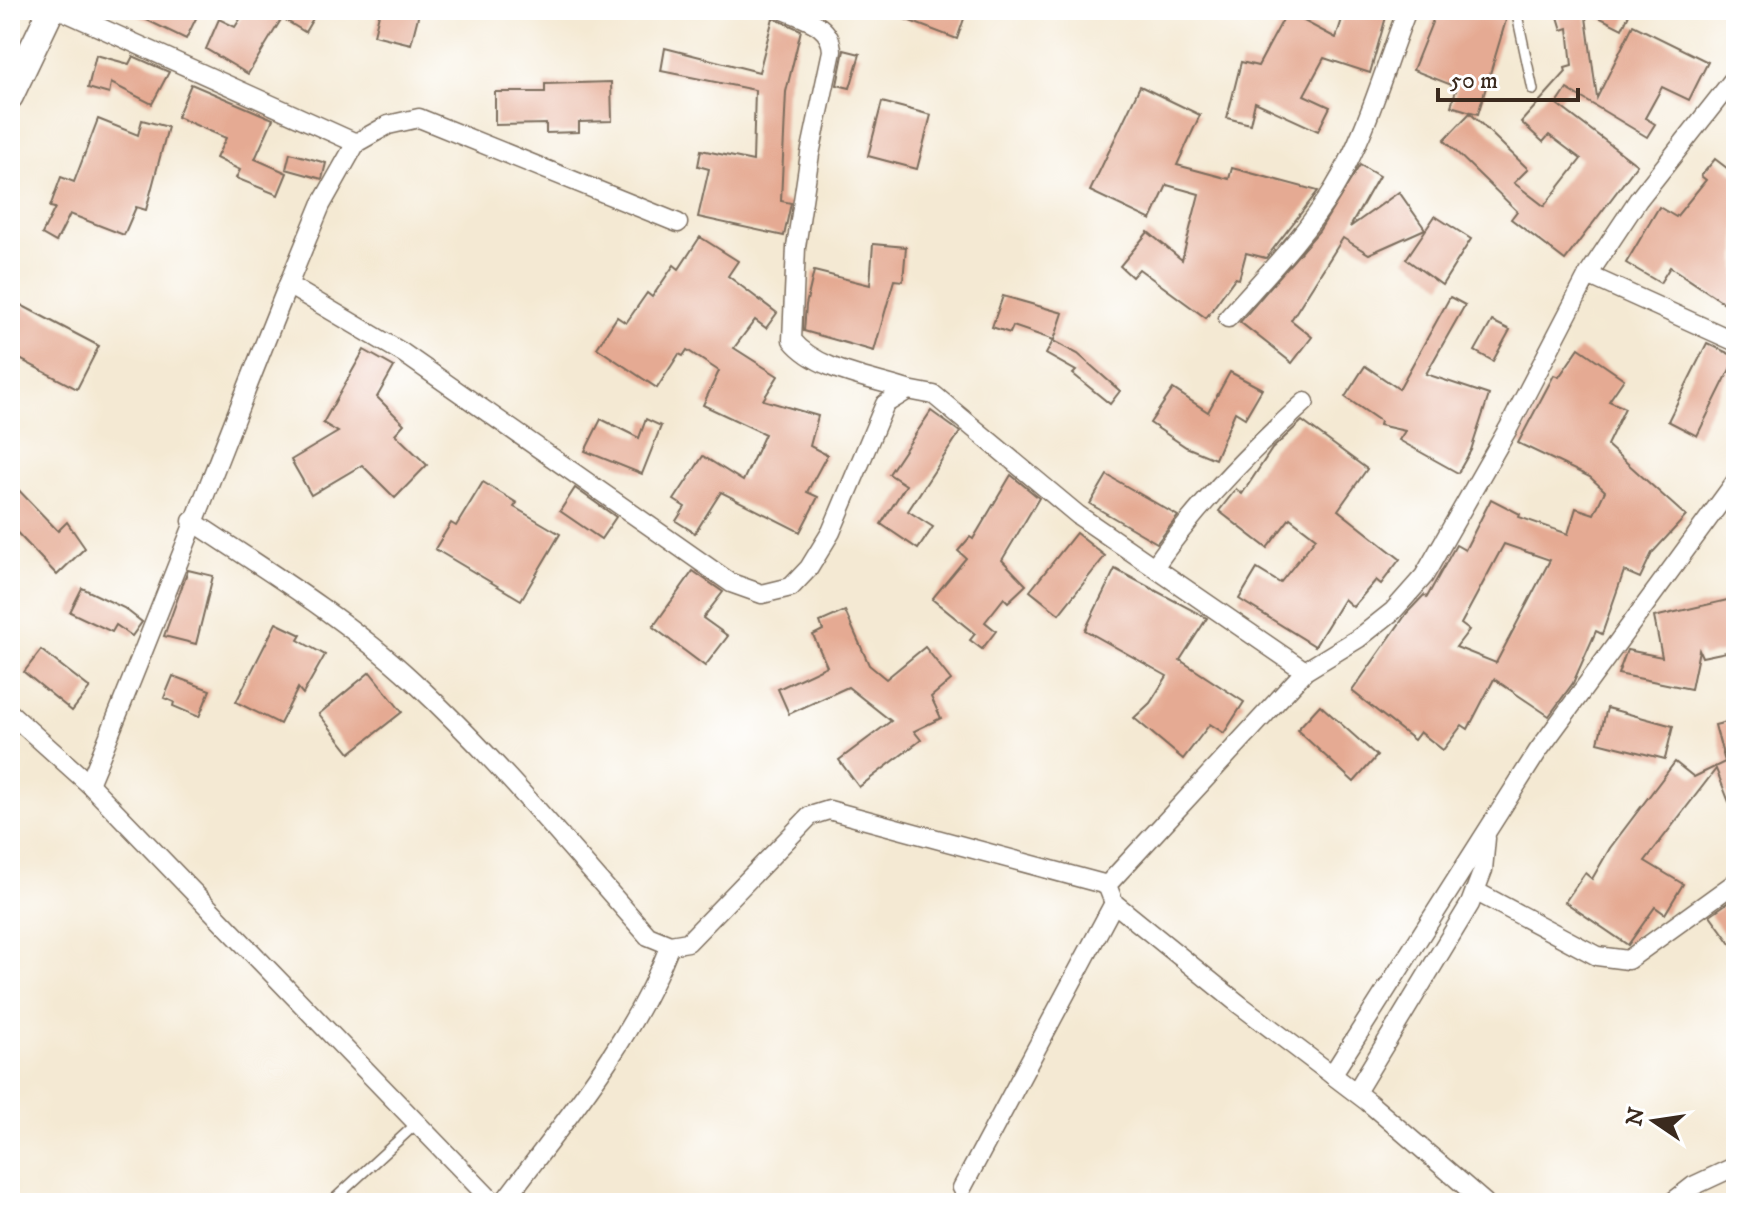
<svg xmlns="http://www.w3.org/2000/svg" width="1746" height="1213" font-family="'IM FELL DW Pica',serif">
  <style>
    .building { fill: #e5aa93; fill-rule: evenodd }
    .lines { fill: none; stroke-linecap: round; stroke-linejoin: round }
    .lane-casing { stroke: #7c6d5d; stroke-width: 12 }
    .street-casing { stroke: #7c6d5d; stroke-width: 21 }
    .secondary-casing { stroke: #7c6d5d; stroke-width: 29 }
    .lane { stroke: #fff; stroke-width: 9 }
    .street { stroke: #fff; stroke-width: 18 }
    .secondary { stroke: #fff; stroke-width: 26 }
  </style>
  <rect width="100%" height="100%" fill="#fff"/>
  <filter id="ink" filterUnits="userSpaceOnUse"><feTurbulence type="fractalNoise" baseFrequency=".0125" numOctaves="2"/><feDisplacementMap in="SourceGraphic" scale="16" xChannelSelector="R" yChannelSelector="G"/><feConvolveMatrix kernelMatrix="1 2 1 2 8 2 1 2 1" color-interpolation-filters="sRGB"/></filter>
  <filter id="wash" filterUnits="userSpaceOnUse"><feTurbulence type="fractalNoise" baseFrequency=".006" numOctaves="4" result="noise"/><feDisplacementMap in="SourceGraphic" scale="32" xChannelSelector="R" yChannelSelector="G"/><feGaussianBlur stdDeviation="1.8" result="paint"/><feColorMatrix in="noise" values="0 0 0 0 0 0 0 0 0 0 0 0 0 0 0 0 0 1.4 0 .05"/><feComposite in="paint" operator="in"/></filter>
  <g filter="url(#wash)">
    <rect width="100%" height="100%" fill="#f4e9d3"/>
    <g id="blocks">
      <g class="building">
        <path d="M126,10H200L186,39Z"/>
        <path d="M246,10H318L305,32L282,18L248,74L206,49L219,19L235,27Z"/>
        <path d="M380,10L419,13L411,44L374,35Z"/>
        <path d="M881,10H967L957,39Z"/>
        <path d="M1345,10H1388L1370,73L1324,58L1304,95L1330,107L1318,131L1255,102L1250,124L1227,118L1241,62L1258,66L1287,12L1336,38Z"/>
        <path d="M1437,10H1455L1477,19L1480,10H1509L1478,114L1451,106L1457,87L1413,70Z"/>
        <path d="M1556,10H1585L1597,98L1633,25L1708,62L1689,100L1662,87L1645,118L1655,124L1647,137L1567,89L1557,104L1637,165L1565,260L1511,219L1517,211L1444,140L1470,113L1528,169L1514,183L1544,206L1581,159L1549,135L1543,142L1521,122L1566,72L1565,68L1572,66L1568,28L1562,30Z"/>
        <path d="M1585,10H1631L1622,29Z"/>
        <path d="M773,18L801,30L786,92L781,201L791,203L784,236L698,217L709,169L698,166L701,150L753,161L755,90L661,71L665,48L759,72Z"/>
        <path d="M844,50L860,54L850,88L837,85Z"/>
        <path d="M96,55L129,64L133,56L169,72L152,104L111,83L109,94L88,88Z"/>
        <path d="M611,82L612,121L579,122V132L546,133V124L495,125V92H545V84Z"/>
        <path d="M191,84L273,119L255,159L287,173L278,195L236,178L240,170L216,158L226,138L177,117Z"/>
        <path d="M1140,86L1200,115L1177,165L1229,179L1232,168L1318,191L1266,258L1246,253L1239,279L1235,278L1206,318L1139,269L1132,277L1120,266L1148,232L1182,260L1199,194L1167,185L1151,220L1090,191Z"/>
        <path d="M882,102L931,115L917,169L868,156Z"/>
        <path d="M98,119L138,135L142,120L168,127L146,210L136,207L124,235L70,214L56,242L42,234L55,208L50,207L61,177L74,182Z"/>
        <path d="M290,153L326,163L322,179L286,169Z"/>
        <path d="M1715,159L1736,175V295L1729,306L1670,267L1660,283L1626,263L1659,207L1676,217L1706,180L1701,176Z"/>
        <path d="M1360,165L1379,176L1350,227L1399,192L1425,229L1369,254L1343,238L1291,320L1312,337L1292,363L1240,322L1319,231Z"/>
        <path d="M1435,216L1471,239L1442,285L1406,259Z"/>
        <path d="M700,237L738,261L728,276L777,313L766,328L755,320L734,348L778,376L763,400L818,416L810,446L827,455L807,492L818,497L800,532L721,492L695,533L676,521L685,507L674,500L703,456L743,481L765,434L703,405L719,371L687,350L683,356L679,354L657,388L597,348L617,317L626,323L647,293L652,297L674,265L679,269Z"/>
        <path d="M873,244L906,247L903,281L894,280L874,351L804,331L806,305L814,271L870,285Z"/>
        <path d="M1003,296L1063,313L1054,340L1013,326L1010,333L992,327Z"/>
        <path d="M1450,297L1465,305L1426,374L1489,395L1471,450L1458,473L1399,440L1405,431L1379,425L1380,421L1345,397L1365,366L1399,389Z"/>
        <path d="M19,304L99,346L77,389L10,354V321Z"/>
        <path d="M1492,321L1510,330L1493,361L1475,351Z"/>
        <path d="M1053,341L1078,354L1120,391L1110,404L1073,374L1076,371L1046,354Z"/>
        <path d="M1707,343L1736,357L1697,436L1668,421Z"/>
        <path d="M1579,348L1624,379L1609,401L1625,408L1607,445L1686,516L1652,553L1640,578L1624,571L1602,634L1596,631L1573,683L1549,716L1494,679L1468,729L1462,725L1443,750L1420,732L1414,740L1352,691L1407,613L1424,595L1427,597L1456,545L1465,550L1491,499L1520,514L1519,517L1568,534L1576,508L1594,514L1605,491L1590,477L1518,443L1554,375L1559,377ZM1504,544L1550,560L1496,663L1456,647L1469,630L1461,624Z"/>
        <path d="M364,350L394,367L377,397L404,424L395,434L427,465L395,498L362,465L311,495L291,460L338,432L323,423Z"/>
        <path d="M1230,372L1262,389L1245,418L1235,412L1215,459L1186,447L1150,423L1173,389L1208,412Z"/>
        <path d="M931,411L960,432L908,511L933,527L918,549L881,524L906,485L889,474Z"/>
        <path d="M601,419L639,438L646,419L661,426L642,474L585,451Z"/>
        <path d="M1302,421L1367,469L1338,510L1400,559L1381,584L1376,580L1353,607L1344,599L1315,646L1239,599L1257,569L1280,583L1316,538L1290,518L1267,548L1219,511L1236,489L1242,494L1272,449Z"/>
        <path d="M1011,475L1039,498L1002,560L1026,585L1008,602L1004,598L985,622L996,631L982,649L970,640L975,634L932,599L966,558L958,551L970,537L973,539Z"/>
        <path d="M1107,475L1178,516L1157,543L1090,504Z"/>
        <path d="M10,481L58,531L67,522L85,548L57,575L10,525Z"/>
        <path d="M483,482L517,503L514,507L560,534L521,600L435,549L451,523L456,526Z"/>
        <path d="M575,488L616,517L601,539L560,511Z"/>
        <path d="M1076,533L1105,556L1059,614L1030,591Z"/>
        <path d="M1115,569L1207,618L1180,660L1244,702L1224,733L1210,724L1183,759L1134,718L1150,703L1167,676L1085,630Z"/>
        <path d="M188,570L213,576L196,644L164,636Z"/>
        <path d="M693,571L723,592L703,618L728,636L705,666L653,627Z"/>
        <path d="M82,588L124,608L142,622L132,636L116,625L112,632L70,612Z"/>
        <path d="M1736,598V650L1702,657L1699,650L1691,689L1618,674L1627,650L1662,657L1654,617Z"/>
        <path d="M845,611L869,665L886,679L925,647L951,680L931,697L941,718L914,731L921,740L859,787L839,760L891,721L848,687L789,714L778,689L827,666L813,635L823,630L820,622Z"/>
        <path d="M276,623L301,635L298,640L325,655L303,694L298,688L280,724L236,702Z"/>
        <path d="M41,650L90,688L72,711L24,672Z"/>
        <path d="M370,672L402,712L350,753L319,714Z"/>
        <path d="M173,676L210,690L199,717L173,706L174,702L164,698Z"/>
        <path d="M1320,705L1377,756L1354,782L1297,730Z"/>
        <path d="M1607,708L1673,726L1665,759L1598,742Z"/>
        <path d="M1731,721L1736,737V820L1716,769L1645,861L1683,884L1665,914L1655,907L1628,945L1565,902L1585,873L1592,879L1610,848L1675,762L1694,777L1725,762L1715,725Z"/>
        <path d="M1736,897V951L1710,915Z"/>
      </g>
    </g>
  </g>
  <g filter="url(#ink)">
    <use href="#blocks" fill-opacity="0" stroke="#7c6d5d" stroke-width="2"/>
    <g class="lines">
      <defs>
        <g id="lane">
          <path d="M1516,10L1533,90"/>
          <path d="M330,1203L416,1124"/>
        </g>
        <g id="street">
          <path d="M61,10L356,143"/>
          <path d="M784,10C804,19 831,24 832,51L810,154L796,247L792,340C817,371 872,378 908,390"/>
          <path d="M1588,275L1736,342"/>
          <path d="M288,285L321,205L356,143L388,125L419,118L678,223"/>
          <path d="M1228,318C1264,277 1304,237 1333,190C1366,136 1384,69 1407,10"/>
          <path d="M192,521C268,571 346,619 413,681C498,760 571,849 648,936L670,945L688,942L810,816L829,810L1107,885"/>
          <path d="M1154,567C1197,505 1249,452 1305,402"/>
          <path d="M10,713L89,784L494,1203"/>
          <path d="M89,784C158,619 221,451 288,285L403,353L731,583L762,594L791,587L809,568L831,532L885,404L908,390L934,395L1078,515L1305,671"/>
          <path d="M1475,891L1597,956L1628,960L1736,882"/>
          <path d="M1332,1075L1538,751L1736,481"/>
          <path d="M1356,1092L1470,904L1483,870L1486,838"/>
          <path d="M962,1188L1114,903"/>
          <path d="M503,1203C565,1120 632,1042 670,945"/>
          <path d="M1485,1203L1368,1102L1240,1005L1114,903L1107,885L1305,671L1359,638L1393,611L1424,576L1509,427L1588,275L1638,200L1736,76"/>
          <path d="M1671,1203L1693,1186L1736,1166"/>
        </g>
        <path id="secondary" d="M10,96L51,10"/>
      </defs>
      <use href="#lane" class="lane-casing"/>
      <use href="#street" class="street-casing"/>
      <use href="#secondary" class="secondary-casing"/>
      <use href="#lane" class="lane"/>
      <use href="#street" class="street"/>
      <use href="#secondary" class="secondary"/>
    </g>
  </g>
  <rect width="1746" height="1213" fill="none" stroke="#fff" stroke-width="40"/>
  <g transform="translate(1654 1121) rotate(283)" stroke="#ffffff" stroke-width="6" paint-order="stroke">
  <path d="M0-6L14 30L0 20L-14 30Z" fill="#3b2a1e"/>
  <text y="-12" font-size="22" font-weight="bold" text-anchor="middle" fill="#3b2a1e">N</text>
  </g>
  <path d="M1438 88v12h140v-12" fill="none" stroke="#3b2a1e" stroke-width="4"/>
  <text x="1450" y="88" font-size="24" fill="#3b2a1e" stroke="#ffffff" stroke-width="6" paint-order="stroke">50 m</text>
</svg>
